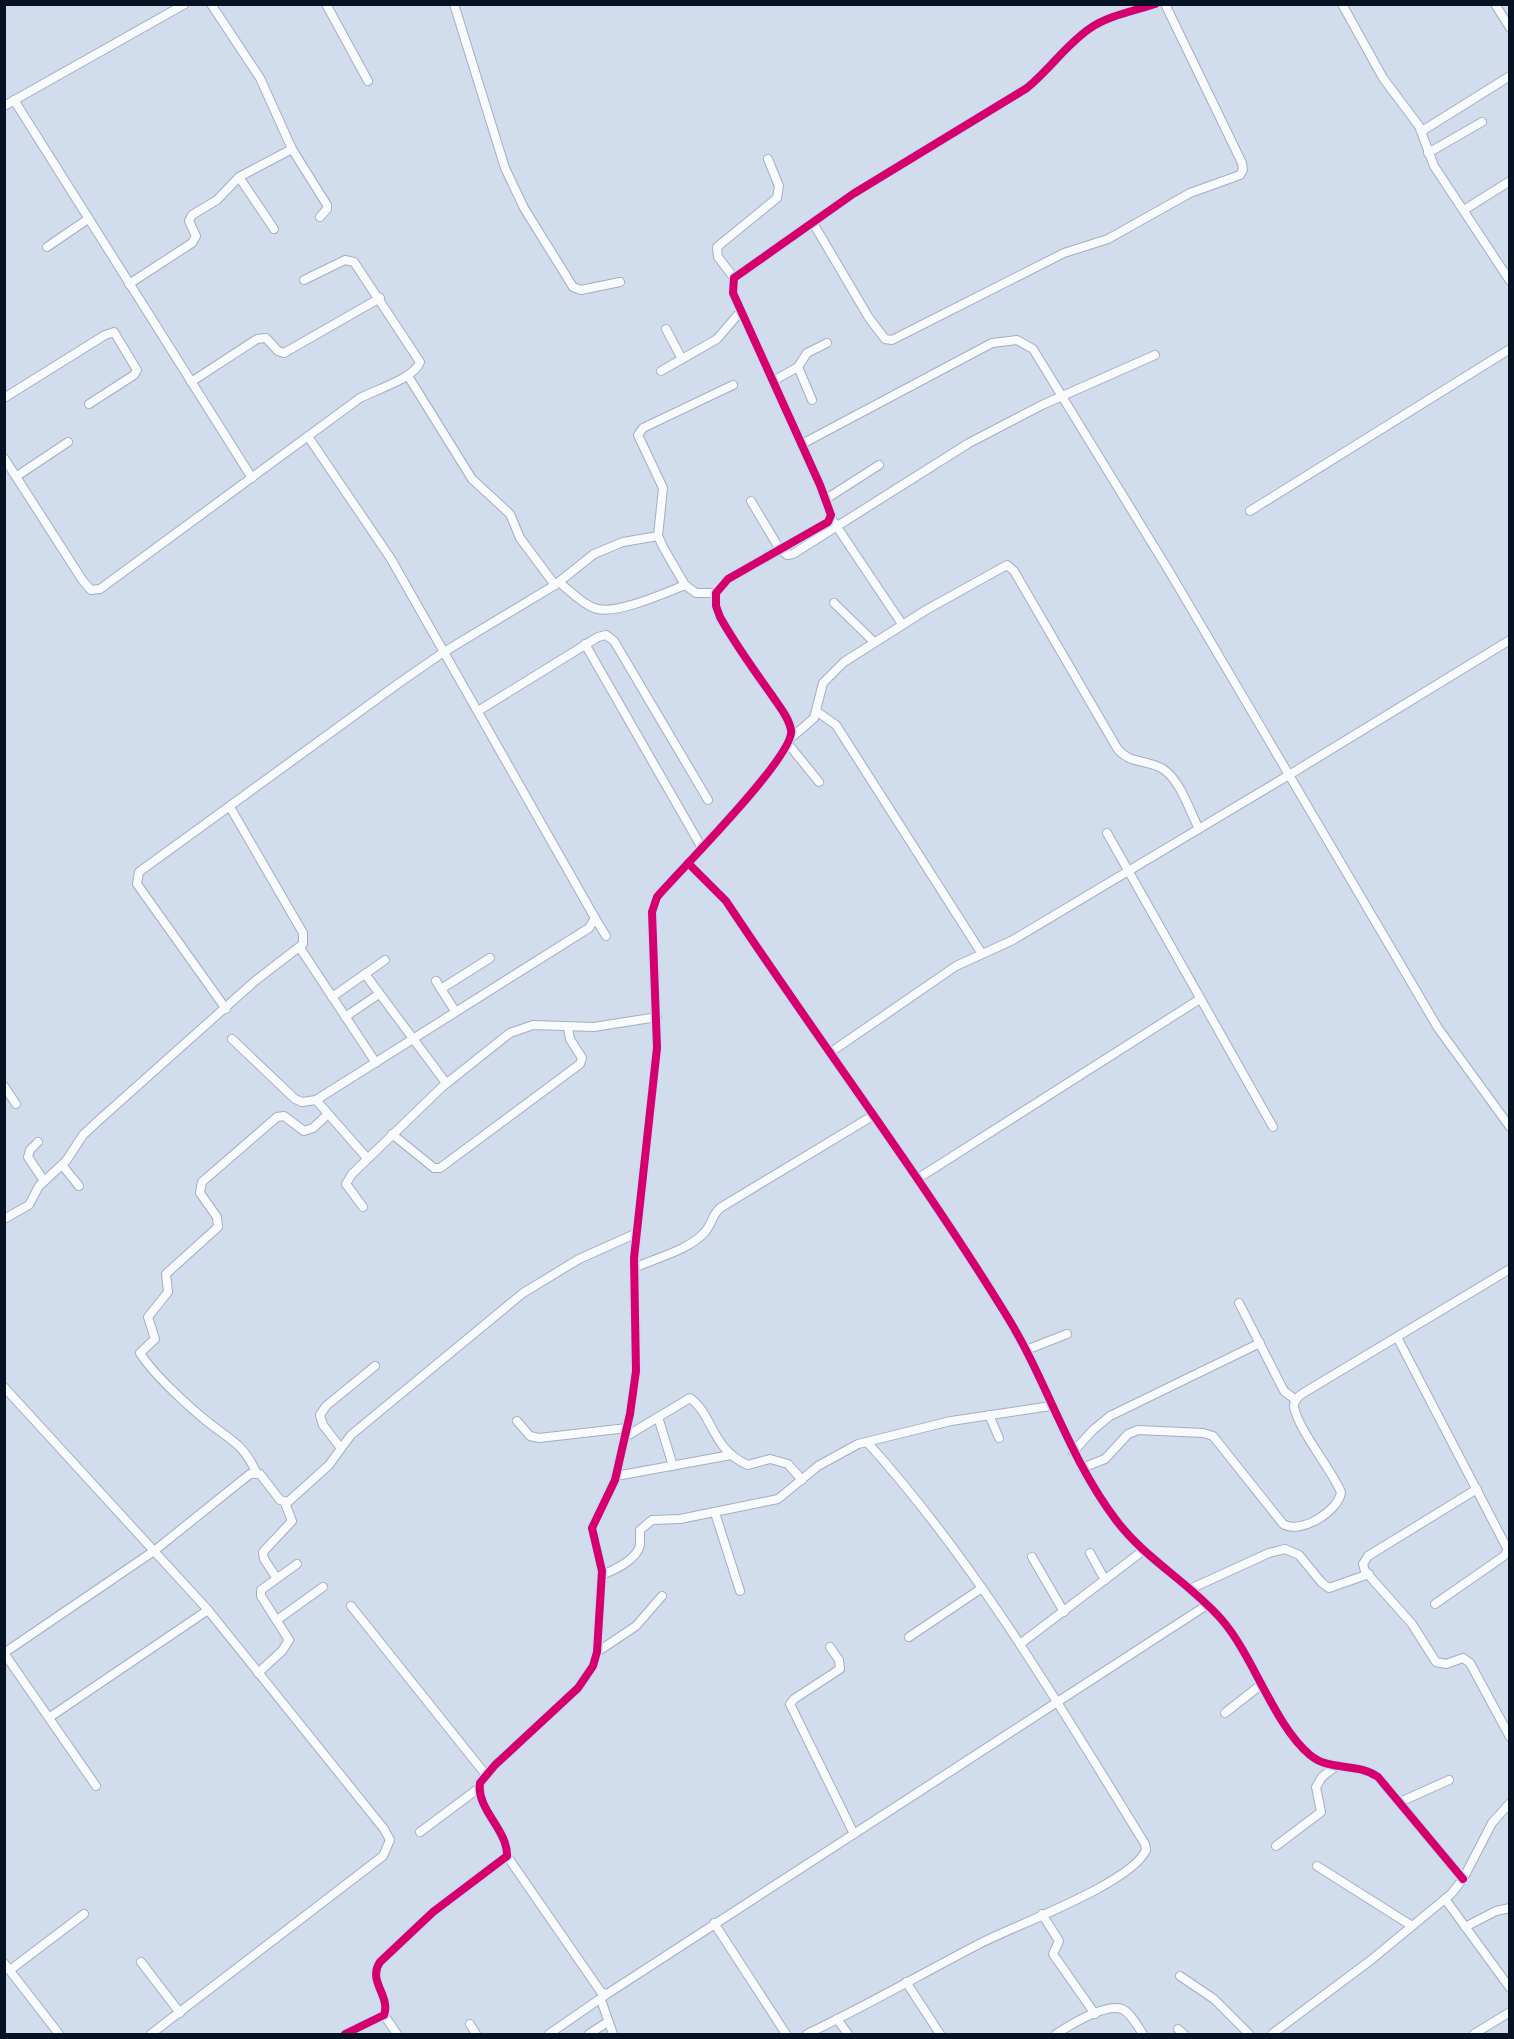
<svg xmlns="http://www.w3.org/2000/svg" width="1514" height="2039" font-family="'Work Sans',sans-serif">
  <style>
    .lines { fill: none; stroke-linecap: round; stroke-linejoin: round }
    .minor-casing { stroke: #a2afbf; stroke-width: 10 }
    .minor { stroke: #f8fafc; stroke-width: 8 }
    .cycleway-casing { stroke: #c4dcfa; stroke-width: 11 }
    .cycleway { stroke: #d6006c; stroke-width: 8 }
  </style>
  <rect width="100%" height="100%" fill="#d1dded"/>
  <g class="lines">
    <defs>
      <g id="minor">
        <path d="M211,4L260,78L292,149L327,205V209L320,217"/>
        <path d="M326,4L368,81"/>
        <path d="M454,4L505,168L524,208L573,287L581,290L620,282"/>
        <path d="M1342,4L1383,78L1419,126L1434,166L1510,281"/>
        <path d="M1495,4L1510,28"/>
        <path d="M14,100L252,478"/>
        <path d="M4,106L185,4"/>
        <path d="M1422,131L1510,76"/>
        <path d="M1428,153L1482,122"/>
        <path d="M239,177L274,229"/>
        <path d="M1464,210L1510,181"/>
        <path d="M813,223L869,318L885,339L892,340L1064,253L1108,239L1190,193L1240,175L1243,170L1242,163L1165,4"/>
        <path d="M47,247L88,219"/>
        <path d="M734,278L718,257L717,247L777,198L779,186L768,159"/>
        <path d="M129,284L192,243L196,236L189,221L192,215L217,200L239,177L292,149"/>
        <path d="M666,329L682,359"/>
        <path d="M798,367L812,400"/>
        <path d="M661,371L717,339L741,311"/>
        <path d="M408,376L472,479L510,514L520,538L555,585"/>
        <path d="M773,381L798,367L807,353L827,343"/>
        <path d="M191,382L257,339L266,338L278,351L284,353L380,298"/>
        <path d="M4,398L105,335L114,332L137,370L134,375L89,404"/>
        <path d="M802,444L992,343L1017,340L1033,349L1169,571L1438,1028L1510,1127"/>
        <path d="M4,458L83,581L91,590L100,589L360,398C375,390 415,378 420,362L354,262L345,260L304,280"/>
        <path d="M17,476L68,442"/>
        <path d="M826,499L879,465"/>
        <path d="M751,501L779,548L787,555L793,554L969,443L1042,405L1155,355"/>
        <path d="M1250,511L1510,349"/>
        <path d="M831,518L902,624"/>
        <path d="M559,582C570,591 581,603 594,608C614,616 665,593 685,585"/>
        <path d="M716,593H696L685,585L663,547L658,536L663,488L638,435L643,428L733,385"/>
        <path d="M834,603L874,642"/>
        <path d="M585,644L702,848"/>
        <path d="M478,711L598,637L606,635L614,641L708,800"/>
        <path d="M816,711L836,725L982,954"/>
        <path d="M791,738L814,718L823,683L844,662L926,610L1007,565L1014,571L1117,748C1130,765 1147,759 1163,769C1181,781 1189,810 1199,829"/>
        <path d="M789,745L819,782"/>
        <path d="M1107,833L1273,1127"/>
        <path d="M688,863L726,901C818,1040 918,1172 1005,1313C1047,1380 1068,1457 1116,1520C1145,1559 1190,1583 1222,1620C1254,1657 1274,1725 1310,1755C1330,1772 1358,1762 1378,1777L1463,1879"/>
        <path d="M595,918L606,936"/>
        <path d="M300,948L376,1063"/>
        <path d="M365,974L446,1083"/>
        <path d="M436,981L455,1011"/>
        <path d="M441,989L490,958"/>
        <path d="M332,997L385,960"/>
        <path d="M226,1009L137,884L139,872L399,683L444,652L555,585L594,554L623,542L658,536"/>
        <path d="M345,1017L379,994"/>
        <path d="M232,1039L295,1099L302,1102L316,1100L589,928L595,918L391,559L309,438"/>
        <path d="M831,1052L956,966L1013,940L1289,775L1510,640"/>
        <path d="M4,1086L16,1104"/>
        <path d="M316,1100L367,1158"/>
        <path d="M392,1134L434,1168H440L580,1064L582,1058L570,1039L568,1028"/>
        <path d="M38,1142L30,1150L28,1157L44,1181"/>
        <path d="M62,1165L79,1186"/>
        <path d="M917,1179L1200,999"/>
        <path d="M363,1207L346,1184L352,1174L442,1087L510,1033L533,1025L594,1027L657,1017"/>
        <path d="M4,1219L29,1205L39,1186L66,1161L83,1135L98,1121L255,981L303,944V933L230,807"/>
        <path d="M634,1268C656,1258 689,1250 705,1232C712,1224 712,1215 720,1208L874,1115"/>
        <path d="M1239,1303L1284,1391L1296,1400"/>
        <path d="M1397,1337L1508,1550L1504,1556L1435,1604"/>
        <path d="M1026,1350L1067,1334"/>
        <path d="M4,1387L208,1610L384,1829L390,1840L383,1856L151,2034"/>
        <path d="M989,1415L999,1438"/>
        <path d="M658,1417L673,1466"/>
        <path d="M517,1421L530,1436L539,1438L627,1428"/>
        <path d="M625,1437L690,1398C713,1414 711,1449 748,1465L770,1459L788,1464L802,1480"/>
        <path d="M340,1447L323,1425L320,1415L326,1406L375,1366"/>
        <path d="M1073,1452L1093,1430L1110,1416L1260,1343"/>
        <path d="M1082,1468L1105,1459L1128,1434L1138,1430L1203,1433L1213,1436L1283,1524C1300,1535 1339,1511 1341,1492C1330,1467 1299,1431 1294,1407C1293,1400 1300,1395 1305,1392L1510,1269"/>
        <path d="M256,1472C243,1444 232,1441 209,1423C189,1407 153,1374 140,1353L155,1339L148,1317L168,1292L166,1274L218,1227L217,1217L200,1193L202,1182L277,1117L284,1116L304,1131L313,1128L328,1114"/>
        <path d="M616,1476L731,1455"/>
        <path d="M1477,1489L1368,1556L1363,1564L1365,1571L1412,1624L1436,1662L1446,1664L1463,1658L1470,1663L1510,1737"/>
        <path d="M715,1513L740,1591"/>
        <path d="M1090,1553L1105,1580"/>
        <path d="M1032,1557L1064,1612"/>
        <path d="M602,1575C614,1570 637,1560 640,1545C640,1540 640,1535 640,1530L652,1520L680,1519L778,1499L818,1466L858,1444L951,1421L1051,1406"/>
        <path d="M276,1577L264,1559L263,1552L292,1521L285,1503"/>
        <path d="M1190,1589L1269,1553L1285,1549L1299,1555L1322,1583L1329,1588L1369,1574"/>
        <path d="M351,1606L486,1775"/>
        <path d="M277,1620L323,1587"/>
        <path d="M909,1637L982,1588"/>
        <path d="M1020,1644L1144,1550"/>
        <path d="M830,1647L839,1660L840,1669L794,1699L790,1704L854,1834"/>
        <path d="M597,1652L636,1626L662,1596"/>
        <path d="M4,1653L154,1551L250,1474H260L280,1500L288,1502L329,1465L351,1435L523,1293L579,1259L637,1233"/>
        <path d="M4,1653L96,1786"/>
        <path d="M258,1673L282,1651L289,1640L261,1596V1590L297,1564"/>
        <path d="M1225,1713L1262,1684"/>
        <path d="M50,1717L208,1610"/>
        <path d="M1400,1802L1449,1780"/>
        <path d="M420,1832L479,1788"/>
        <path d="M1276,1846L1321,1812L1316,1787L1322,1777L1336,1766"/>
        <path d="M507,1856L601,1992L607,1994L1207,1605"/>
        <path d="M1317,1866L1412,1926"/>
        <path d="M1445,1899L1510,1988"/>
        <path d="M1042,1914L1059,1941L1053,1954L1095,2014"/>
        <path d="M714,1923L786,2034"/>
        <path d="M1465,1927L1496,1911L1510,1908"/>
        <path d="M141,1962L180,2013"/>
        <path d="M4,1963L59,2034"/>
        <path d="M10,1970L84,1914"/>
        <path d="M1180,1976L1214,1999L1249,2034"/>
        <path d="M906,1982L940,2034"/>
        <path d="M601,2000L613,2034"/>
        <path d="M384,2015L397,2034"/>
        <path d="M837,2019L848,2034"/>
        <path d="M470,2024L476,2034"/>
        <path d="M1178,2029L1184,2034"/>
        <path d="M345,2034L384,2015C391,1996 367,1981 380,1962L433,1912L507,1856C508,1830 476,1809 480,1783L495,1765L578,1688L593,1666L597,1652L602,1571L592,1528L615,1480L630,1414L636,1371L634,1258L657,1048L652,912L657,897C678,872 796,755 791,730C789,717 778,705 771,694C753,669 735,644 720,617L716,606V593L728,579L828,522L831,515L820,485L733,293L734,278L853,194L1027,88C1049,70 1066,45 1089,29C1107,16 1134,11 1155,4"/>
        <path d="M549,2034L607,1994"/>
        <path d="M589,2034L606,2023"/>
        <path d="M807,2034C866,2006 923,1973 981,1943C1016,1925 1132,1883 1146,1850L1145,1844C1059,1705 977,1564 867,1442"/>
        <path d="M1056,2034C1070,2025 1105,2003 1122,2009C1131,2013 1138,2027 1143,2034"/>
        <path d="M1272,2034L1371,1960L1451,1894L1463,1879L1492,1823L1510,1803"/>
        <path d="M1474,2034L1510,2012"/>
      </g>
    </defs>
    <use href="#minor" class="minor-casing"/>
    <use href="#minor" class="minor"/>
    <defs>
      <g id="cycleway">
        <path d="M688,863L726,901C818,1040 918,1172 1005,1313C1047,1380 1068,1457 1116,1520C1145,1559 1190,1583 1222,1620C1254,1657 1274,1725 1310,1755C1330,1772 1358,1762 1378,1777L1463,1879"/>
        <path d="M345,2034L384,2015C391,1996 367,1981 380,1962L433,1912L507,1856C508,1830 476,1809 480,1783L495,1765L578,1688L593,1666L597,1652L602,1571L592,1528L615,1480L630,1414L636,1371L634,1258L657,1048L652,912L657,897C678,872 796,755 791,730C789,717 778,705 771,694C753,669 735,644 720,617L716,606V593L728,579L828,522L831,515L820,485L733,293L734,278L853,194L1027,88C1049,70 1066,45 1089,29C1107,16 1134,11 1155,4"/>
      </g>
    </defs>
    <use href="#cycleway" class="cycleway-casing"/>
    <use href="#cycleway" class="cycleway"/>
  </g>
  <rect width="1514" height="2039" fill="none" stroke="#051223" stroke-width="12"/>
</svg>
